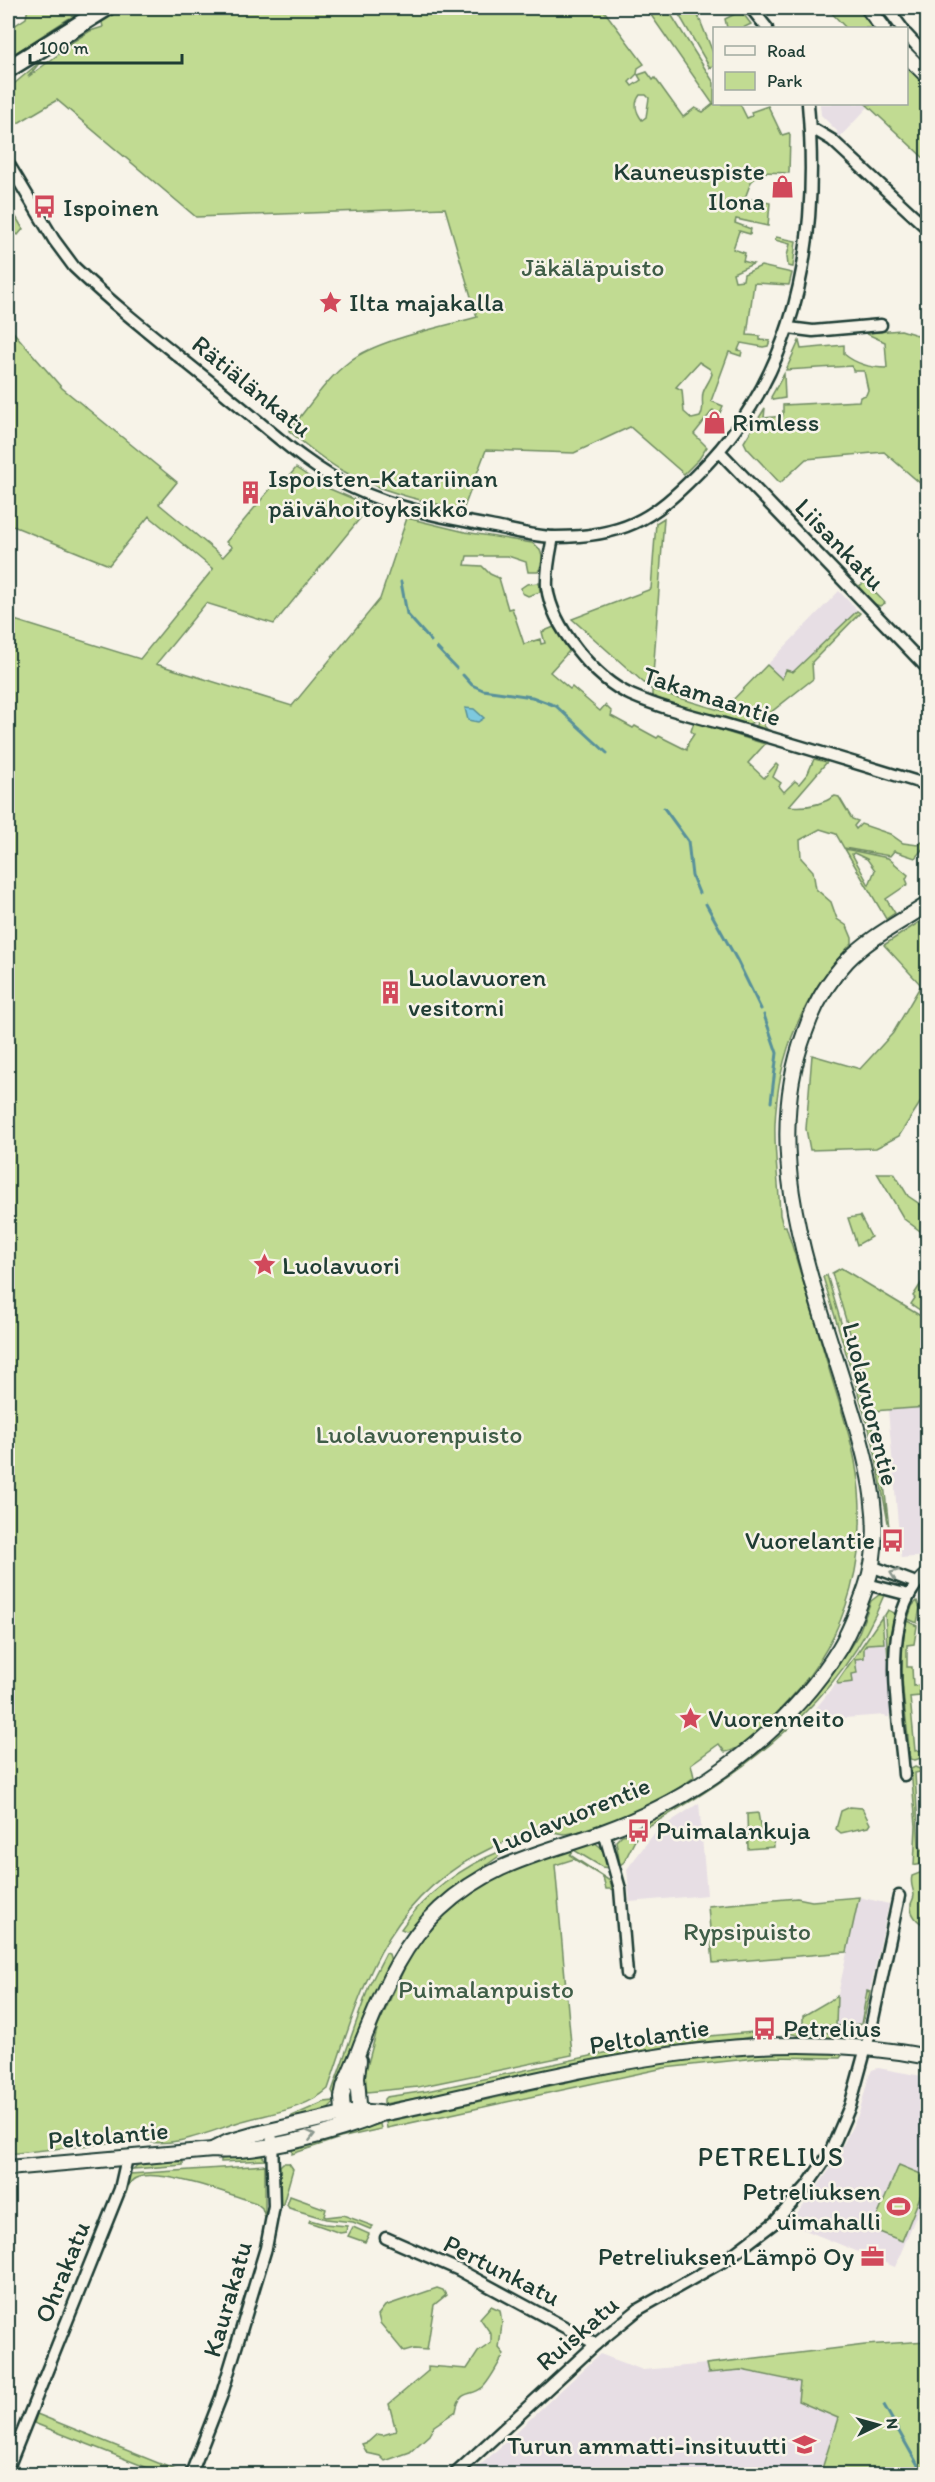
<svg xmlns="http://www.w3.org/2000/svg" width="935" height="2482" font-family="Itim,sans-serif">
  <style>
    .built { fill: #e7dee4 }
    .green { fill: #c1db92; stroke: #708c63; stroke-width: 1.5; fill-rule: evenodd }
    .water { fill: #7ec9de; stroke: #58919a; stroke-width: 1.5 }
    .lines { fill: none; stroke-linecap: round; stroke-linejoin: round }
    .stream { stroke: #58919a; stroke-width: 3 }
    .minor-casing { stroke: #1f3d34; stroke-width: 15 }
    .tertiary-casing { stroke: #1f3d34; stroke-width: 18 }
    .secondary-casing { stroke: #1f3d34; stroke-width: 21 }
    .minor { stroke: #f7f3e8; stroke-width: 10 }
    .tertiary { stroke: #f7f3e8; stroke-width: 14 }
    .secondary { stroke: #f7f3e8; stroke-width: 16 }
    .oneway { stroke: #8b988e }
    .labels { text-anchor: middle; stroke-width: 5; stroke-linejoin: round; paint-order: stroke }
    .poi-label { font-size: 26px; fill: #1f3d34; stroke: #f7f3e8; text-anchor: start }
    .park-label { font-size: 26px; fill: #3f5d47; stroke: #f7f3e8 }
    .street-label { font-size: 26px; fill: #1f3d34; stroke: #f7f3e8 }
    .neighbourhood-label { font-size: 27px; letter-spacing: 1.5px; fill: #1f3d34; stroke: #f7f3e8 }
  </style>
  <rect width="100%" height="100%" fill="#f7f3e8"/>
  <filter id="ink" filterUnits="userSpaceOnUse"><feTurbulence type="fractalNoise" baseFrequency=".0167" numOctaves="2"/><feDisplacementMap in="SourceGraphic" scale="12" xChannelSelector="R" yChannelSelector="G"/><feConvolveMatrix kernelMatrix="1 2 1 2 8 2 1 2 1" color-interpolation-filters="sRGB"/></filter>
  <g filter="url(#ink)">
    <g class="built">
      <path d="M820,104H866L869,106L838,139L837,131L821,115Z"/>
      <path d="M839,591L860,613L789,686L767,665Z"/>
      <path d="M927,1407V1556L901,1558L888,1410Z"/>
      <path d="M886,1638L893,1714H889V1717H886L885,1715L830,1719L816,1708L843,1675L868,1640Z"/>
      <path d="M699,1803L707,1895L630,1902L627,1869L656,1831Z"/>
      <path d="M859,1897L889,1904L863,2022L855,2028L831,2027Z"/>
      <path d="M878,2068L927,2077V2190L895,2267L788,2223L809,2199L834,2163L859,2113L869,2076L872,2070Z"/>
      <path d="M600,2354L643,2370L706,2364L708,2373L741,2370L800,2382L798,2401L838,2418L821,2471L827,2474H471Z"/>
    </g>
    <g class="green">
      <path d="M28,8H93L68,19L8,58V30L26,18Z"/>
      <path d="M120,8H602L644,64L638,68L637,74L629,82L632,86L641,80L638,75L647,72L653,80L655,78L683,117L695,108L703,112L713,104L646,8H667L714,83V104H740L747,118L752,116L751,112L768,106L782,135L789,133L790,135L789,173L762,172L751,182L745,198L770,203L768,226L736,219L735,223L751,229L750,234L739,231L733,249L745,253L743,261L753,264L733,273L735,281L743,280L744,274L761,266L792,273L789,285L754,283L747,335L760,336V340L770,341L768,346L763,347L741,343L738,350L742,351L741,356L729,352L711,401L723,406L719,415L713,410L694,434L707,447L699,459L684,474L630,427L574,453L486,450L463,510C422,501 378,491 341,470C322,459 306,445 289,431C308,408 326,379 350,361C377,340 442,327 477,317L445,208L196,217L57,100L8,129V89L41,61L28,77L59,54L58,51L90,31L103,27L101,18ZM640,95H646L649,98L646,117L642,120C636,112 633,104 640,95ZM699,362L710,369L712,374C710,381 705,386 703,393C701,402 705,409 700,417L692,419L684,412L682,390L676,387Z"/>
      <path d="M680,8H695L714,55V66L710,68L678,13Z"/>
      <path d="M827,8H857L875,28H846Z"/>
      <path d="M741,11L751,24L743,28H727L725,19Z"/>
      <path d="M907,66L927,88V161L866,104H906Z"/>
      <path d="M13,212L23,229L18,235L8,227V213Z"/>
      <path d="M776,237L796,241L793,267L788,266L787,256L790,244L775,240Z"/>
      <path d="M8,326L62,388L177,482L159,504L223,557L232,547L226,542L276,482L281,486L296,468L323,486L370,506L274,624L206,603L156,664L292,706L380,599L407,518L465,532L532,543C544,549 544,561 538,572H528L526,562L508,556H467L465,565L482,566L490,574L499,578L508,609L512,608L524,644L540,639L541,644L545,643L542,632L554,627L570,650L550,672L570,689L572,687L600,711L605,705L612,712L611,716L633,728L635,726L657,738L659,736L687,750L688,743L694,734L691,731L694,722L765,744L748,763L764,778L776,764L778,766L773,777L781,783L779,786L784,792L795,781L799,784L808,773L814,759L827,762L789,806C806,808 821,805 835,796L839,797L852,819L858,821L854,826L856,829L861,824L890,834L903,843L918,845L922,842L926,845L915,858L894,851L890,856L844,848L836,834L820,829L800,840L801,858L813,871L816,889L831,902L837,919L847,926L852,938V943C803,996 778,1051 775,1124C774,1155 779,1184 780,1215L783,1226H786C801,1274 815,1321 829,1369C838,1400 849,1430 855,1461C871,1550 850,1635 788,1701C775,1715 743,1751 725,1752L719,1744L691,1764L694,1777C668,1798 597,1831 565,1834C557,1834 550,1830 543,1829C533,1829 501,1843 491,1848C384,1898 363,1986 328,2089C303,2111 267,2113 236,2123C204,2134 171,2149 136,2140L8,2154V618L140,659L213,569L149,516L109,565L8,524Z"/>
      <path d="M901,330L927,338V489L884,452L806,459L780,483L747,448L744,442L765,408L764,418L783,416V405L859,401L860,397L866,395L868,390L864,371H853L852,366L786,370L799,341L801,349L844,345V354C856,364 871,368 887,368L885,342L865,333Z"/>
      <path d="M784,374L785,398L773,400L771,397Z"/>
      <path d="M664,518L652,690L722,711L767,665L782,679L786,670L793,672L857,611L860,613L812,662L813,679L765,717L764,726L768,730L777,733V735L756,729L758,722L755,721L745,726L652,697V690L572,619L651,589L656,523Z"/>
      <path d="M847,576L859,586L865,582L885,603L880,606L874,604Z"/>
      <path d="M539,583L540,592L528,596L522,593L521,588L527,584Z"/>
      <path d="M845,849L888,858L908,875L906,879L908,884L886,899L895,913L886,919ZM854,853L867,859L875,870L869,885L852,854Z"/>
      <path d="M927,917V1092L899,1136L876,1148L810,1150L806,1129L812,1055L860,1069L893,1033L921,985L884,945Z"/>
      <path d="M877,1173H894L908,1196L927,1209V1236L904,1219Z"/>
      <path d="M860,1216L871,1237L857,1245L848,1218Z"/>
      <path d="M841,1268L924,1318L927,1316V1407L873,1411L832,1273Z"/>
      <path d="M827,1275L881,1458L889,1528L873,1442L823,1277Z"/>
      <path d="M924,1279L927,1303L920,1310L911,1304L915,1298L913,1296Z"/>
      <path d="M879,1595H884C842,1702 741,1775 645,1828L644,1826L818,1690L847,1652L858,1635L871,1601Z"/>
      <path d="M917,1601L920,1608L917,1623L908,1619L912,1606Z"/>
      <path d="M888,1610L896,1614L890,1635L888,1659L885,1615Z"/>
      <path d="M882,1617L884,1643L867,1644L864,1648V1658L855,1659L857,1673L852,1674L853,1682L838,1684L837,1682Z"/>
      <path d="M907,1621L917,1626L914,1644L907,1645V1667H912L913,1686L919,1685L920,1696L910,1697L915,1751L923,1750L921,1758L915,1760L910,1759C907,1714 895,1665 907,1621Z"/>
      <path d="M915,1767L924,1771L915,1773L919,1846L927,1855C925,1861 921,1866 914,1865L916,1826L911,1769Z"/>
      <path d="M850,1807L862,1808L870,1824L868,1827L841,1833L836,1829L841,1811Z"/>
      <path d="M758,1813L762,1836L773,1839L774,1847L748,1849L747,1814Z"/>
      <path d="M633,1833L636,1838L624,1862L620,1865L616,1841L622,1835Z"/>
      <path d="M594,1842L603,1849L610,1868L602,1867L574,1850L570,1855L610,1881L612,1889H606L603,1877L574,1859L555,1865L572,2055L418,2087L367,2092L364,2078L378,2026L412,1952L442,1917L480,1886L519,1866Z"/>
      <path d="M501,1851L502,1854L446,1894L412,1929L406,1931L401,1929C424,1894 463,1866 501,1851Z"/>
      <path d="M927,1870V1926C918,1923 910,1915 911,1904C912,1901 914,1898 914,1895C913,1887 910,1884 912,1876Z"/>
      <path d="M859,1897L847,1952L713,1963L708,1906L797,1898L812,1901Z"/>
      <path d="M386,1953L389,1954L391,1961L337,2094L334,2095L332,2091L369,1986Z"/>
      <path d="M867,1991L870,1992L863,2022L858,2027L803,2024V2016L837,1996L836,2026L861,2024Z"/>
      <path d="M787,2030L848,2034L849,2035L846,2040L812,2038L787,2033Z"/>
      <path d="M764,2031V2034C728,2043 691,2043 655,2050C564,2068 475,2089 384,2104V2099L386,2097L427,2091L665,2040Z"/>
      <path d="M765,2051L837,2052L843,2054L840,2058L766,2057L664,2068L387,2128L386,2122L667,2060Z"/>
      <path d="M335,2101C326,2117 306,2117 290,2121L292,2116L324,2102Z"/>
      <path d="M380,2124L381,2129L340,2138L292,2154L293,2146Z"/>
      <path d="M259,2153L266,2160L221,2162V2159Z"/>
      <path d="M160,2161L183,2162V2165L133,2169L141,2162Z"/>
      <path d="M283,2163H289L293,2169L283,2204L280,2206V2166Z"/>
      <path d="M265,2165V2217L262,2208L256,2203C233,2195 158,2167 136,2178C130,2180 128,2187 126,2193L124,2190L130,2174Z"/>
      <path d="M899,2165L928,2177L902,2241L872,2229Z"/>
      <path d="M290,2196L326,2209L324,2216L326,2217L343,2215L373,2226L370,2229L353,2222L326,2219L289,2208L287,2205Z"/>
      <path d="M310,2220L324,2224L347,2226L346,2232L340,2233L309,2222Z"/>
      <path d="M353,2227L369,2234L365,2242L348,2236Z"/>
      <path d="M437,2288L443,2290L446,2295L434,2305L427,2350L414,2349L404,2352L380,2323L378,2315L385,2306Z"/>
      <path d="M491,2306L500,2310L502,2323L499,2348L504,2354C499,2363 490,2380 483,2387C470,2398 460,2388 456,2411L434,2426L429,2435L410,2452L385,2461L380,2456L367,2453L362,2444L368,2442L377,2434L383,2435L396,2431L389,2404L428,2371V2366L467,2369L478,2352L491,2343V2334L480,2318Z"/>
      <path d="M927,2341V2474H827L821,2472L838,2418L798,2401L800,2382L741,2370L708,2373L706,2364L865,2345Z"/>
      <path d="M37,2414L183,2473L182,2474H163L34,2423Z"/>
    </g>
    <path class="water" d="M465,708L474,709L484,718L478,722L468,720Z"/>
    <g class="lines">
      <g class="stream">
        <path d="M401,582L407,614L431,641"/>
        <path d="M437,648L456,668"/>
        <path d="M463,675L472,685L483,690L532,697L556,706L607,753"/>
        <path d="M664,808L688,841L692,876L699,893"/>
        <path d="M706,904L737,960L761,1009"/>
        <path d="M764,1015L777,1053L771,1102"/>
        <path d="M884,2405L923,2474"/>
      </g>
      <defs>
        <g id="minor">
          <path d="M751,8L767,28"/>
          <path d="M887,8L902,28"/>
          <path d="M906,34L928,58"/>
          <path d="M810,127L832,140L928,229"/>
          <path d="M8,163L54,240L74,267C123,314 178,355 230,398C269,429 307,467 353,488C397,509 447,518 495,527C515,531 536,537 556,537C582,537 610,534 634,523C657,513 678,493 696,475C798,376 820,240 808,104"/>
          <path d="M789,328L813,331L881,325"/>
          <path d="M719,451L928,669"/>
          <path d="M553,537C550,553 546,570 547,587C552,627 595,679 631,695C663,709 698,717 731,726C797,745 862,765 928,785"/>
          <path d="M871,1566L916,1583"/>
          <path d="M867,1584L909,1595"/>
          <path d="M904,1775C900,1716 876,1615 928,1572"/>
          <path d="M604,1832L620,1889L627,1974"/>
          <path d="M386,2238L459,2270L596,2344"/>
          <path d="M8,2468L120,2189L127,2158"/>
          <path d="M191,2474L221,2397L266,2248L274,2206L272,2139"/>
          <path d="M455,2474L596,2344L639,2309L727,2259L774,2223L807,2186L830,2153L850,2106L870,2033L899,1896"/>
        </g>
        <g id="tertiary">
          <path d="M868,8L883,28"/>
          <path d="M906,55L928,77"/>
          <path d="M359,2060L357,2077L360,2118"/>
          <path d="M344,2127L342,2097L344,2087C349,2073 356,2059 361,2045C382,1995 399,1946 440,1909C491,1862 541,1854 603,1832C695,1799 787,1733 839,1649C850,1631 859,1607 866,1587C886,1531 868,1462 851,1408C815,1287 758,1157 805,1032C814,1006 828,981 847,961C870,937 901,922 928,904"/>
          <path d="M214,2149L228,2142L256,2134L343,2114L359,2111L379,2113"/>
          <path d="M8,2168L213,2150C258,2154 339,2132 381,2114C563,2076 741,2020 928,2057"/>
        </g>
        <path id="secondary" d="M8,69L106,8"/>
      </defs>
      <use href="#minor" class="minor-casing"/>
      <use href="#tertiary" class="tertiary-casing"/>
      <use href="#secondary" class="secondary-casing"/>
      <use href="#minor" class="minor"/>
      <use href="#tertiary" class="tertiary"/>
      <use href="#secondary" class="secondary"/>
    </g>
    <defs><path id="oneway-chevron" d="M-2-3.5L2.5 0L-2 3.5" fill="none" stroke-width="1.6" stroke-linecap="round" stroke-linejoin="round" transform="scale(1.5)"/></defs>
    <g class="oneway">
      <use href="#oneway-chevron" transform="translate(894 1574) rotate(-160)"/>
      <use href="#oneway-chevron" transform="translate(311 2135) rotate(-14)"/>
    </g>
  </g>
  <defs>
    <symbol id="shop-bare" viewBox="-9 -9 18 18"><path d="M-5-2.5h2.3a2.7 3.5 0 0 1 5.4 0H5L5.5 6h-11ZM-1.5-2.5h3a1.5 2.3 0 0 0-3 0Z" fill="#d1495b" stroke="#f7f3e8" stroke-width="2.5" paint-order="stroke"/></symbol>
    <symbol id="bus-bare" viewBox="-9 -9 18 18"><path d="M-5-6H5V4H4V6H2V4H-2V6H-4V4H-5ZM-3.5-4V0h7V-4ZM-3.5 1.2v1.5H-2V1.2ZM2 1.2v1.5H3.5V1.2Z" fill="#d1495b" stroke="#f7f3e8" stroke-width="2.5" paint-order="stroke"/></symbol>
    <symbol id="sight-bare" viewBox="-9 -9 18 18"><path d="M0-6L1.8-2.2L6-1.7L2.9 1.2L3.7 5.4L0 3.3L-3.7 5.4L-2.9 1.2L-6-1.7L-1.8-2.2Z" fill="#d1495b" stroke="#f7f3e8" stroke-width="2.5" paint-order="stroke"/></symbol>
    <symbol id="building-bare" viewBox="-9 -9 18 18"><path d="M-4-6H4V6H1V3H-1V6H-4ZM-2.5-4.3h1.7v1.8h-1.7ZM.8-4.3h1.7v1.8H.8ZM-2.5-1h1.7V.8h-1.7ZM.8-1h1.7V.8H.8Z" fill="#d1495b" stroke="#f7f3e8" stroke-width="2.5" paint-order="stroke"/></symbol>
    <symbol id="stadium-bare" viewBox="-9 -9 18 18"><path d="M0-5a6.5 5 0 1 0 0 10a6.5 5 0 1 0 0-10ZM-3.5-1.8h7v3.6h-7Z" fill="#d1495b" stroke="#f7f3e8" stroke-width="2.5" paint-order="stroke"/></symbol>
    <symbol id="office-bare" viewBox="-9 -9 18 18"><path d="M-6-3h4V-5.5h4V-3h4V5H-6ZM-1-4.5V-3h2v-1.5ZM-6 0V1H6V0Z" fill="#d1495b" stroke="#f7f3e8" stroke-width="2.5" paint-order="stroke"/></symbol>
    <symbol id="university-bare" viewBox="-9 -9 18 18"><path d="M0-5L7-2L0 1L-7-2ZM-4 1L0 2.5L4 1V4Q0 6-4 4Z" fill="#d1495b" stroke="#f7f3e8" stroke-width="2.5" paint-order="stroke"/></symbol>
  </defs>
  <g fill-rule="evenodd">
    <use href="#shop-bare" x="766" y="170" width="33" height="33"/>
    <use href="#bus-bare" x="28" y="190" width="33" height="33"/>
    <use href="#sight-bare" x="314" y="286" width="33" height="33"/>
    <use href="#shop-bare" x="698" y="406" width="33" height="33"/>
    <use href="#building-bare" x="234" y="476" width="33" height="33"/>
    <use href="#building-bare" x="374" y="976" width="33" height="33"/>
    <use href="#sight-bare" x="248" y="1248" width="33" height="33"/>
    <use href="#bus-bare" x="876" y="1524" width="33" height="33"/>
    <use href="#sight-bare" x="674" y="1702" width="33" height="33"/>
    <use href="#bus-bare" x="622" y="1814" width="33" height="33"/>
    <use href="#bus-bare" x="748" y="2012" width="33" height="33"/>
    <use href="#stadium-bare" x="882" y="2190" width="33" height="33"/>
    <use href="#office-bare" x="856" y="2240" width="33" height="33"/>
    <use href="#university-bare" x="788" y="2428" width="33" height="33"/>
  </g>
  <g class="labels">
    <g class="poi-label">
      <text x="765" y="180" text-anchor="end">Kauneuspiste<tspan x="765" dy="30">Ilona</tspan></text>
      <text x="63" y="216">Ispoinen</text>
      <text x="349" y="311">Ilta majakalla</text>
      <text x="732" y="431">Rimless</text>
      <text x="268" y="487">Ispoisten-Katariinan<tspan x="268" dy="30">päivähoitoyksikkö</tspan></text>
      <text x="408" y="986">Luolavuoren<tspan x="408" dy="30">vesitorni</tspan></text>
      <text x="282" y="1274">Luolavuori</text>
      <text x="875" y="1549" text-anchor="end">Vuorelantie</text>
      <text x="708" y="1727">Vuorenneito</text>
      <text x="656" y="1839">Puimalankuja</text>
      <text x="783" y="2037">Petrelius</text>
      <text x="881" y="2200" text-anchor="end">Petreliuksen<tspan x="881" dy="30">uimahalli</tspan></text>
      <text x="854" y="2265" text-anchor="end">Petreliuksen Lämpö Oy</text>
      <text x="787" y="2454" text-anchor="end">Turun ammatti-insituutti</text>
    </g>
    <g class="park-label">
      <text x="593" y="276">Jäkäläpuisto</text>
      <text x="419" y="1443">Luolavuorenpuisto</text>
      <text x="747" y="1940">Rypsipuisto</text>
      <text x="486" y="1998">Puimalanpuisto</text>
    </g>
    <g class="street-label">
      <text transform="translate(252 386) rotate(39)" y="9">Rätiälänkatu</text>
      <text transform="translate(840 544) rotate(46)" y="9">Liisankatu</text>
      <text transform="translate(712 696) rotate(18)" y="9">Takamaantie</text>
      <text transform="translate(871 1404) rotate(76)" y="9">Luolavuorentie</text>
      <text transform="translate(571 1815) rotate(-22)" y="9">Luolavuorentie</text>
      <text transform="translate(649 2036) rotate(-9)" y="9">Peltolantie</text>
      <text transform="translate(108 2135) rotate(-5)" y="9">Peltolantie</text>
      <text transform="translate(502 2270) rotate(27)" y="9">Pertunkatu</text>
      <text transform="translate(62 2272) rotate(-68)" y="9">Ohrakatu</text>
      <text transform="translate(227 2299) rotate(-74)" y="9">Kaurakatu</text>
      <text transform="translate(577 2333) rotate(-41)" y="9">Ruiskatu</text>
    </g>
    <g class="neighbourhood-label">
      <text x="771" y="2166">PETRELIUS</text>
    </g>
  </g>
  <rect width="935" height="2482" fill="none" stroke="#f7f3e8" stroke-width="30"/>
  <rect x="15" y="15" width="905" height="2452" fill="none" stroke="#1f3d34" stroke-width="2" filter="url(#ink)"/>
  <rect x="713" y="27" width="195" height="78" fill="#f7f3e8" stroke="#a1aaa0" stroke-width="1.5"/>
  <rect x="725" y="46" width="30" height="9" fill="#f7f3e8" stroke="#a1aaa0" stroke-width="1.5"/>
  <text x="767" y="57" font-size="18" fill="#1f3d34">Road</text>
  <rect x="725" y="72" width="30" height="18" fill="#c1db92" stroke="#a1aaa0" stroke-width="1.5"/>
  <text x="767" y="87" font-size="18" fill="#1f3d34">Park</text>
  <g transform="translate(878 2425) rotate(85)" stroke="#f7f3e8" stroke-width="4.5" paint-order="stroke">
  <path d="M0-4.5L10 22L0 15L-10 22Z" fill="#1f3d34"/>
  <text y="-9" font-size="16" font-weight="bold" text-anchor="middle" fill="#1f3d34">N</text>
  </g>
  <path d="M30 54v9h152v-9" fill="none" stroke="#1f3d34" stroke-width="3"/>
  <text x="39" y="54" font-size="18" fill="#1f3d34" stroke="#f7f3e8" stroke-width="4.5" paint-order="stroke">100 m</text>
</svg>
